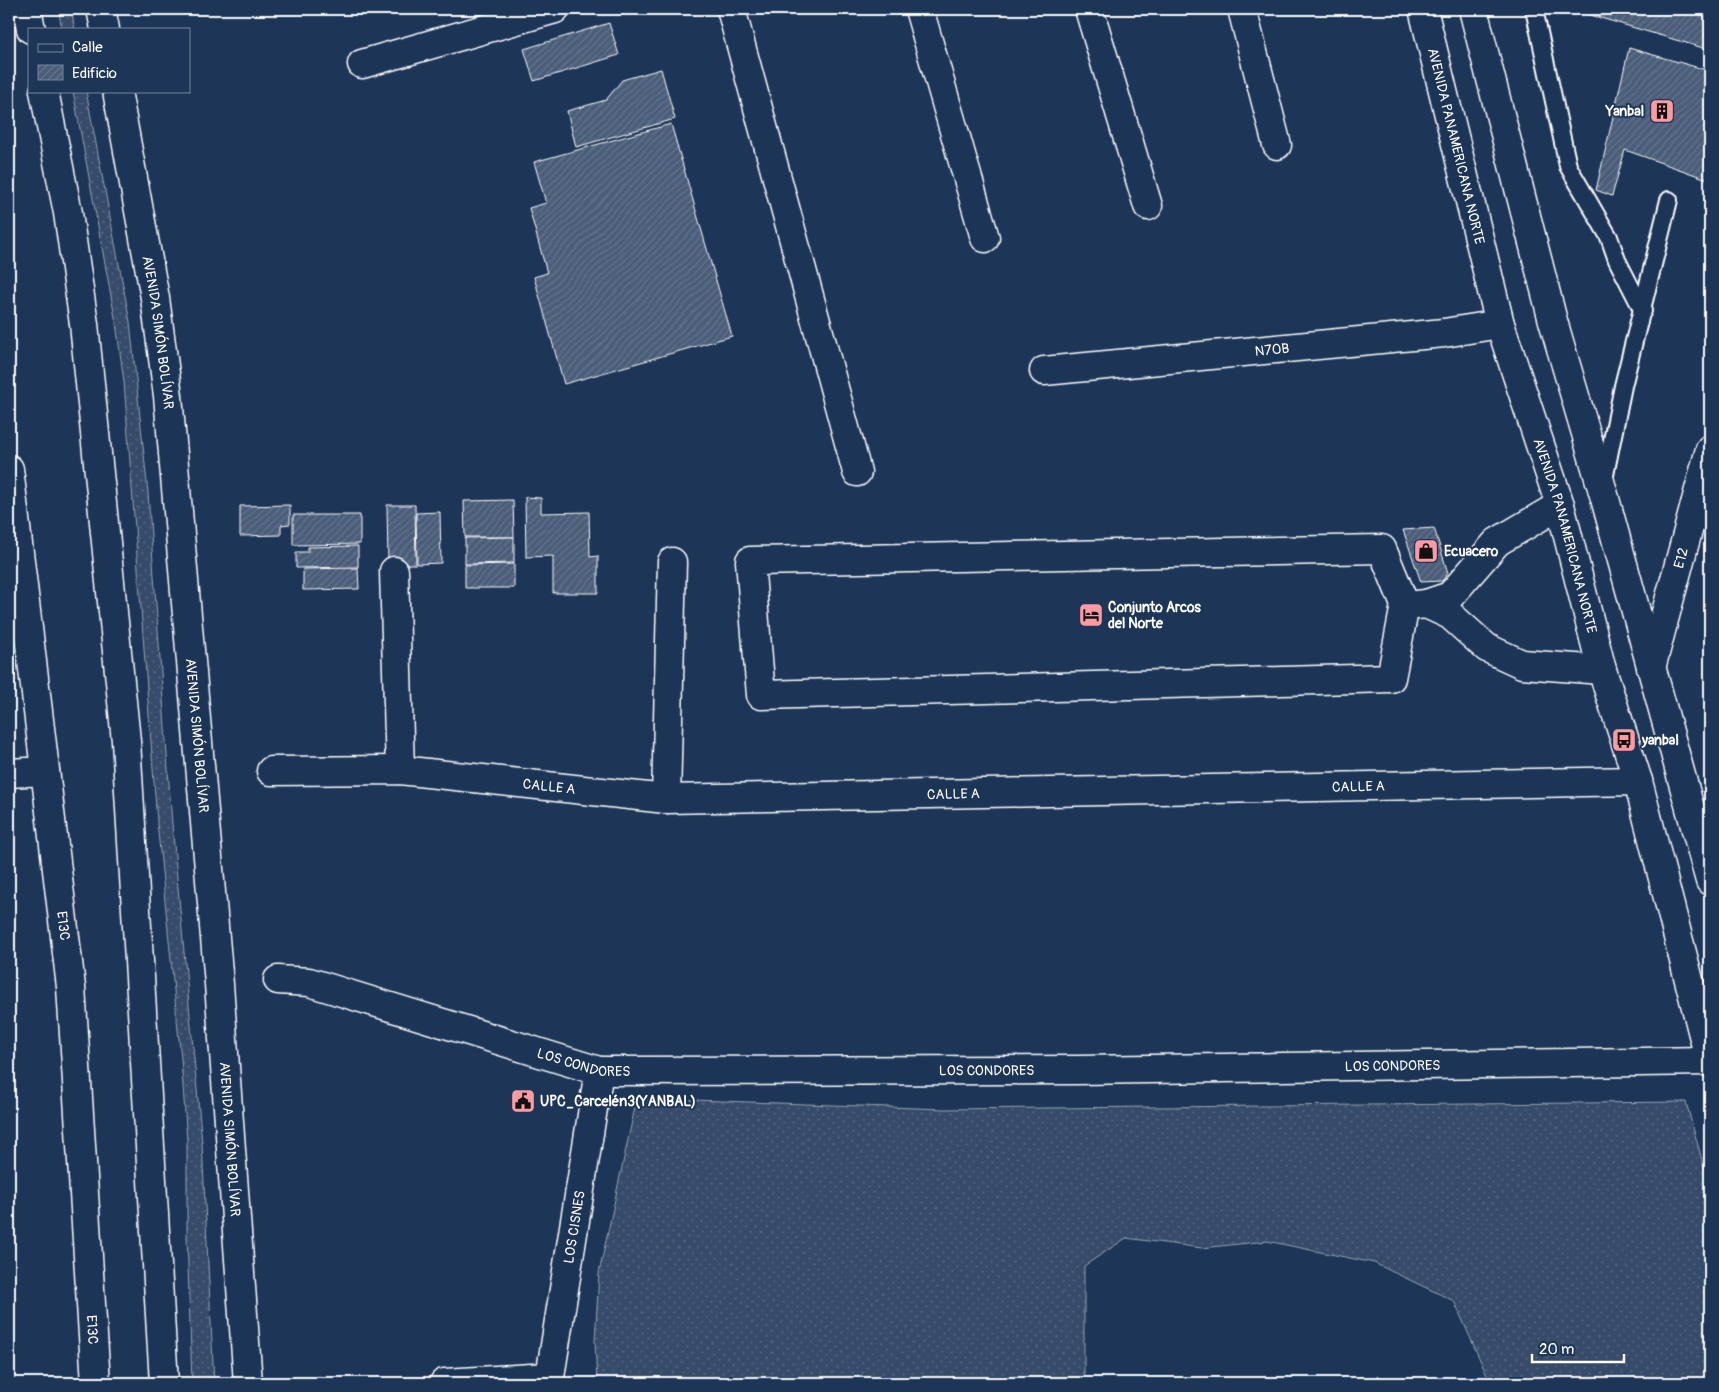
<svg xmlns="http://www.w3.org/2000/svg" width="1719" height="1392" font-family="Pangolin,sans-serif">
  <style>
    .grass { fill: url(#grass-dots); stroke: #9aa5b4 }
    .building { fill: url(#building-hatch); stroke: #fff }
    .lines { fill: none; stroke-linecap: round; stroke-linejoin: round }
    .service-casing { stroke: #fff; stroke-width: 20 }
    .minor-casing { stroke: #fff; stroke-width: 31 }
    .tertiary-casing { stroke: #fff; stroke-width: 31 }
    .primary-casing { stroke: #fff; stroke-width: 31 }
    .trunk-casing { stroke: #fff; stroke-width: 31 }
    .service { stroke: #1d3557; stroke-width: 16 }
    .minor { stroke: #1d3557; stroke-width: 28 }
    .tertiary { stroke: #1d3557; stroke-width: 28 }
    .primary { stroke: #1d3557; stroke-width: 28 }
    .trunk { stroke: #1d3557; stroke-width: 28 }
    .labels { text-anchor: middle; stroke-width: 4; stroke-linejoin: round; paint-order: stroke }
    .poi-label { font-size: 14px; font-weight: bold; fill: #fff; stroke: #1d3557; text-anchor: start }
    .street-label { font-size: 14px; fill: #fff; stroke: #1d3557 }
  </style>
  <defs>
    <pattern id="grass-dots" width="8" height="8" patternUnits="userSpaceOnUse" patternTransform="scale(1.25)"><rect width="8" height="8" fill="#364b69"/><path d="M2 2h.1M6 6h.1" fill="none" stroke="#546680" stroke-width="1.8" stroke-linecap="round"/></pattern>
    <pattern id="building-hatch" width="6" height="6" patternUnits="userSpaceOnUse" patternTransform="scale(1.25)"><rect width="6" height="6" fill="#4a5d79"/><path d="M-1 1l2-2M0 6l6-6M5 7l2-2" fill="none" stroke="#65758d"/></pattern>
  </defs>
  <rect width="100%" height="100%" fill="#1d3557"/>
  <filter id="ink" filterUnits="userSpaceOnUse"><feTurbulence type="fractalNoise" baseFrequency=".02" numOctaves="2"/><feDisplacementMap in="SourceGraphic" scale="10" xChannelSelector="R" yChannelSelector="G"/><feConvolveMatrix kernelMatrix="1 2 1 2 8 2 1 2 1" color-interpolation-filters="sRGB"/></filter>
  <g filter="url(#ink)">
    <g class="grass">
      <path d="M58,9H71L75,29H62Z"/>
      <path d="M73,91H86L130,322L148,493L172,824L202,1143L214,1383H192L187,1236V1141L181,1059L157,822L124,382L116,323Z"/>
      <path d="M637,1098L944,1109L1686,1102L1710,1189V1383H1493L1489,1380L1454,1301L1374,1263L1267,1241L1202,1248L1126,1238L1084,1266V1383H597L595,1341L599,1273Z"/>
    </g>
    <g class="building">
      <path d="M1570,9H1710V50Z"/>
      <path d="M609,23L619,55L534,81L524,49Z"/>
      <path d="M1629,48L1710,71V180L1625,150L1612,196L1596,190Z"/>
      <path d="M661,69L675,119L576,147L567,111L606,100L622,80Z"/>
      <path d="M671,124L732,336L564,384L534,277L547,273L529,208L546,203L534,162Z"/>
      <path d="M525,497L541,498V513L589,512L590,557L598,556V593H553V556L526,557Z"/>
      <path d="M513,500L514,537H465L464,501Z"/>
      <path d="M290,505V524L281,525V535L240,536V506Z"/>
      <path d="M387,505H415L416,564H388Z"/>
      <path d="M440,512L441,563L417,564L416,513Z"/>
      <path d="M293,515H360V544L293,545Z"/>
      <path d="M1434,528L1448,573L1442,581L1421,582L1403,530Z"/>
      <path d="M514,537V563L465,564V538Z"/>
      <path d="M358,546V567L296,568V552H308V547Z"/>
      <path d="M514,564V588H465V565Z"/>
      <path d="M358,568L359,589L303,590V569Z"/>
    </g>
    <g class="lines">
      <defs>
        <g id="service">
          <path d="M1534,9L1568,166L1609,237L1617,260L1643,311"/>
          <path d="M1604,480L1623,386L1669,200"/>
        </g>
        <g id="minor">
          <path d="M731,9L857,472"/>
          <path d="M919,9L985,238"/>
          <path d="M1089,9L1148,206"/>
          <path d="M1242,9L1277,145"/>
          <path d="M362,64L555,9"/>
          <path id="s1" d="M1044,371L1444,333L1500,324"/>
          <path d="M1382,549L1405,605L1391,678L761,695L750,561Z"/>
          <path d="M394,571L400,770"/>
          <path d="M1426,604L1450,615L1487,648L1522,664L1602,670"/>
          <path d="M1417,605L1426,604L1450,596L1497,542L1560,505"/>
          <path id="s2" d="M1651,668L1710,449"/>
          <path id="s3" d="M271,771L400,770L666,799L1638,781"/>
          <path d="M9,773L45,771"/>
          <path d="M666,799L672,562"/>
          <path id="s4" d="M278,980L309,982L599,1071L1077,1070L1710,1061"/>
          <path d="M444,1383L548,1377"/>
          <path id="s5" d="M549,1383L599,1071"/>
        </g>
        <g id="tertiary">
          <path id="s6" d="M9,469L71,987L96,1383"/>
        </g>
        <g id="primary">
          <path id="s7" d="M1423,9L1500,324L1560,505L1602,670L1638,781L1710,1062"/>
          <path d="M1473,9L1553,321L1604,495L1710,881"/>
        </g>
        <g id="trunk">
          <path d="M27,9L31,29"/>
          <path d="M101,9L105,29"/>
          <path d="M44,91L68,213L84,324L126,741L164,1383"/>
          <path id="s8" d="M117,91L155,298L168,396L219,984L248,1383"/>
        </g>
      </defs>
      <use href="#service" class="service-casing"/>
      <use href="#minor" class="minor-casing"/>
      <use href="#tertiary" class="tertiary-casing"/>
      <use href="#primary" class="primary-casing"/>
      <use href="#trunk" class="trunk-casing"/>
      <use href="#service" class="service"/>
      <use href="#minor" class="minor"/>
      <use href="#tertiary" class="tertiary"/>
      <use href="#primary" class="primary"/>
      <use href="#trunk" class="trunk"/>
    </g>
  </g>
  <defs>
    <symbol id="building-square" viewBox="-11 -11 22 22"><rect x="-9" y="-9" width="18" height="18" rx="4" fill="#ff9aa2" stroke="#1d3557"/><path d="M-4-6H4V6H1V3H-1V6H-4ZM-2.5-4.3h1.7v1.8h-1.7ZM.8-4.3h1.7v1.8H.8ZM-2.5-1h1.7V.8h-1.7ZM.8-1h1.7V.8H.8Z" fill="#111"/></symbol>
    <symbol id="shop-square" viewBox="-11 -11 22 22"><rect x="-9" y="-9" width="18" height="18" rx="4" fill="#ff9aa2" stroke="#1d3557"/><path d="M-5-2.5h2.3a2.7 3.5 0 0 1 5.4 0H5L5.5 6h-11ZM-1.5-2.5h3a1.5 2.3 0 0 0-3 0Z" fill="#111"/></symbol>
    <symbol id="hotel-square" viewBox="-11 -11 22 22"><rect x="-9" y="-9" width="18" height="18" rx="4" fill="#ff9aa2" stroke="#1d3557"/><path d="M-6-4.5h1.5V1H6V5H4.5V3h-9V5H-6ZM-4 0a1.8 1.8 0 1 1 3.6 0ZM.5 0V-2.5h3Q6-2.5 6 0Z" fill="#111"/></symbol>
    <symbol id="bus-square" viewBox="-11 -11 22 22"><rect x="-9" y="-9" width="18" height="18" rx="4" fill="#ff9aa2" stroke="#1d3557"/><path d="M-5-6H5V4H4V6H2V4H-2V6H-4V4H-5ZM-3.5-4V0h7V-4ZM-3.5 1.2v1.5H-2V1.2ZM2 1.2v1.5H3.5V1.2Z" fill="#111"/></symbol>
    <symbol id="civic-square" viewBox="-11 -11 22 22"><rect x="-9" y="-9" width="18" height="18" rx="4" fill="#ff9aa2" stroke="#1d3557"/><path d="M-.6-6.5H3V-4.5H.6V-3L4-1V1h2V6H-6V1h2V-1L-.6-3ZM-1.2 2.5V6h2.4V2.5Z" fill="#111"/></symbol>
  </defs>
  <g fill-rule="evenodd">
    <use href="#building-square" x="1648" y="97" width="28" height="28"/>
    <use href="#shop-square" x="1412" y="537" width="28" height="28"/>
    <use href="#hotel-square" x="1077" y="601" width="28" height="28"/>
    <use href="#bus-square" x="1610" y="726" width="28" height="28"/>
    <use href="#civic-square" x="509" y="1087" width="28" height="28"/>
  </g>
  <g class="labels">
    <g class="poi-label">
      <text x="1644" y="116" text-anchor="end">Yanbal</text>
      <text x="1444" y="556">Ecuacero</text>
      <text x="1108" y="612">Conjunto Arcos<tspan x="1108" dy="16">del Norte</tspan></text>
      <text x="1642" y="745">yanbal</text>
      <text x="540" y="1106">UPC_Carcelén3(YANBAL)</text>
    </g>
    <g class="street-label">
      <text dy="5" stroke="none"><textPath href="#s7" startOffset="141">AVENIDA PANAMERICANA NORTE</textPath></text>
      <text dy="5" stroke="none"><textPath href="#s8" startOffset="245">AVENIDA SIMÓN BOLÍVAR</textPath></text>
      <text dy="5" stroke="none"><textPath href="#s1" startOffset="229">N70B</textPath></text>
      <text dy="5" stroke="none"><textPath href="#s7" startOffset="546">AVENIDA PANAMERICANA NORTE</textPath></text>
      <text dy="5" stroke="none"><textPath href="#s2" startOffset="114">E12</textPath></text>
      <text dy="5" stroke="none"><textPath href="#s8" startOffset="650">AVENIDA SIMÓN BOLÍVAR</textPath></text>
      <text dy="5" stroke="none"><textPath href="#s3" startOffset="279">CALLE A</textPath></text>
      <text dy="5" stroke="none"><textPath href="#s3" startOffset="1089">CALLE A</textPath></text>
      <text dy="5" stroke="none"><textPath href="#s3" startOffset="684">CALLE A</textPath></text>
      <text dy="5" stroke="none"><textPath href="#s6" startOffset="460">E13C</textPath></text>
      <text dy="5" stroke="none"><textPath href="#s4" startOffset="318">LOS CONDORES</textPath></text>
      <text dy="5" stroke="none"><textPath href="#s4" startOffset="1128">LOS CONDORES</textPath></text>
      <text dy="5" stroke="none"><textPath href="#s4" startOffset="722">LOS CONDORES</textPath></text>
      <text dy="5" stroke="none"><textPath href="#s8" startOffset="1055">AVENIDA SIMÓN BOLÍVAR</textPath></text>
      <text dy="5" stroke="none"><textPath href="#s5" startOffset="158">LOS CISNES</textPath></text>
      <text dy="5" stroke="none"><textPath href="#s6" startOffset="865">E13C</textPath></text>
    </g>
  </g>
  <rect width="1719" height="1392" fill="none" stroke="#1d3557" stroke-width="30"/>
  <rect x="15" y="15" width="1689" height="1362" fill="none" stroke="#fff" stroke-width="2" filter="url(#ink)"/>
  <rect x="28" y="28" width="162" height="65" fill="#1d3557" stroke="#77869a"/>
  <rect x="38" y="44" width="25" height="8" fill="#1d3557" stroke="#77869a"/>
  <text x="72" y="52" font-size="15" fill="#ffffff">Calle</text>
  <rect x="38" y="65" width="25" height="15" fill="url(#building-hatch)" stroke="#77869a"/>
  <text x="72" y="78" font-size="15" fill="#ffffff">Edificio</text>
  <path d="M1532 1354v8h92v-8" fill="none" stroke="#ffffff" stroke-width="2.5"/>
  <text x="1539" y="1354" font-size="15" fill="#ffffff" stroke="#1d3557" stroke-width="4" paint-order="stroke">20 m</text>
</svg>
